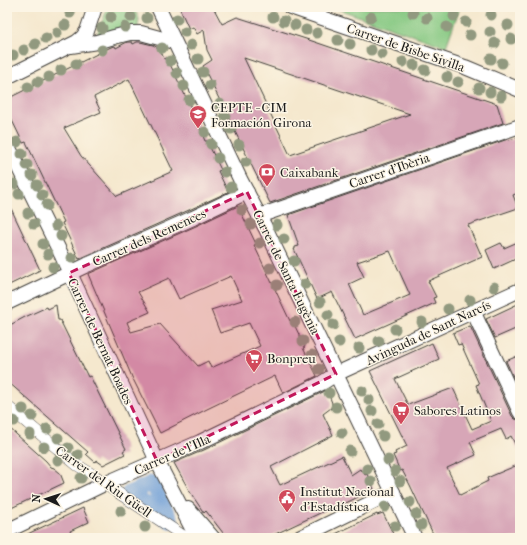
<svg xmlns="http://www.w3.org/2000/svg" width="527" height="545" font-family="'IM FELL French Canon',serif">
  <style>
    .green { fill: #83c780; stroke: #50724e }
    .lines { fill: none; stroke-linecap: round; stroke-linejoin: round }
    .canal { stroke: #6e9ed7; stroke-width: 16 }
    .building { fill: #d7a6b7; fill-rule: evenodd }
    .pedestrian-casing { stroke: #3d3b37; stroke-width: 12 }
    .minor-casing { stroke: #3d3b37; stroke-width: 16 }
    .pedestrian { stroke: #fff; stroke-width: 11 }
    .minor { stroke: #fff; stroke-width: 14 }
    .tree { fill: #91997f }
    .marked { fill: #c2185b; fill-opacity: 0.2; stroke: #c2185b; stroke-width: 3; stroke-dasharray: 8 5; stroke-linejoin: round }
    .labels { text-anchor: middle; stroke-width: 3; stroke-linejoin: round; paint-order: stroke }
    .street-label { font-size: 13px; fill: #1c1c1c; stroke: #fcf5e5 }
    .poi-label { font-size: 13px; fill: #1c1c1c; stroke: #fcf5e5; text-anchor: start }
  </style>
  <rect width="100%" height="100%" fill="#fcf5e5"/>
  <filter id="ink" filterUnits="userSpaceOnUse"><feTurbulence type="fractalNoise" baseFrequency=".025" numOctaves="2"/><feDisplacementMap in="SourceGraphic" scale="8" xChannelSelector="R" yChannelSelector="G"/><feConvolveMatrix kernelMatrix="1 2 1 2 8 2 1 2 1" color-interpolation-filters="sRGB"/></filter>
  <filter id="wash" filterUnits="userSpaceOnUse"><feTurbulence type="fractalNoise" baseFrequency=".012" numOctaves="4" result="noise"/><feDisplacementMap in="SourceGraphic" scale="16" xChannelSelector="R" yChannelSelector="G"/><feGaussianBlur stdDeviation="0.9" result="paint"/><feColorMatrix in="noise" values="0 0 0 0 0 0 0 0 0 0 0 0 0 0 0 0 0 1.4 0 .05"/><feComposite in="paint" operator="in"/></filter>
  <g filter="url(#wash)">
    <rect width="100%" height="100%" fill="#f5e8ce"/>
    <g class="green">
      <path d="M108,7H133L139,19L138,27L97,35Z"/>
      <path d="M332,7H460L446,47Z"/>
    </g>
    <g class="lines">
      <path class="canal" d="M152,483L171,521L129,493Z"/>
    </g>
    <g id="blocks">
      <g class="building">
        <path d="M179,7H213L222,24L237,17L309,40L497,104L503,123L270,203L203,66L212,60L207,50L204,30L197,34L193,27L189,29ZM244,58L410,114L290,155Z"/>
        <path d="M127,42H132L133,44L137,42H140L153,45L160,49L164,59L167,58L193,112L205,141H207L221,170L218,171L228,192L189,210L79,259L62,223L64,222L26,142L23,143L7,110V99L111,47L115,46L116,48ZM129,79L173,171L117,196L81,156L64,128L101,112L94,97Z"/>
        <path d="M520,137V192L513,195L518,208L468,225L482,257L428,281L436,297L433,298L435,303L355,339L332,292L317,299L294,249H295V247L299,246L288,215L508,139L509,140ZM390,251L410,295L363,315L349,284L364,277L357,262Z"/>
        <path d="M7,200L40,270L7,286Z"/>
        <path d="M238,206L256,244L254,245L290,321L292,320L305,347L303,348L317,376L283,393L275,376L207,409L160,433L132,377L88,274L196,226ZM231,276L242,300L211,310L220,333L249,323L260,346L211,368L208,361L198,366L160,324L131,332L127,322L150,312L138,292L169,278L179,299Z"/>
        <path d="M520,241V257L494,269L486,250L501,243L504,248Z"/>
        <path d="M520,303V327L495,338L486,319Z"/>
        <path d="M56,305L58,320H60L88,377L90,376L126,449L123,451L125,454L103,465L96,460L95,462L86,454L88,452L7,381V329L11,327L10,325L25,317L47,307L48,309Z"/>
        <path d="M470,326L512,416L515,419L520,420V454L511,436L506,439L501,429L470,442L476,455L447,468L460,495L488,481L487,478L520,464V538H435L410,485L402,470L400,471L393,455L396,454L395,452L407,446L370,371L432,343L439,359L395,379L408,405L453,388L472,429L491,421L476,385L479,384L461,344L458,345L453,333Z"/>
        <path d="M520,355V392L506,361Z"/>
        <path d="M325,391L329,395L332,403L331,408L323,414L333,435L271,467L280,485L342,456L351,475L360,469L361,471L363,470L365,475L367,474L374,489L334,509L333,507L267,538H227L206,511L204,513L190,492L174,463L204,450Z"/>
        <path d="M7,426L46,461L51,467L54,468L60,473L64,483L7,510Z"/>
        <path d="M83,508L89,522L70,531L73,538H19Z"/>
        <path d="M383,513L395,538H327L377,514V515Z"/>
      </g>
    </g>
  </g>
  <g filter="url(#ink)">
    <use href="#blocks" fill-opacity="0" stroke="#3d3b37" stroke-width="1"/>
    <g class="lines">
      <defs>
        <path id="pedestrian" d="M7,406L77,465L95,476L105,484L182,535L185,538"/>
        <g id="minor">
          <path d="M158,7L240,179L266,229L415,538"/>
          <path d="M290,7L465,67L520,90"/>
          <path d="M71,46L97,42L114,37L130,33H141L174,42"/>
          <path d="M7,77L77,42L83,37L87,31L95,7"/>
          <path d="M7,144L62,256L157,461L197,538"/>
          <path d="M259,216L520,126"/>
          <path d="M7,303L87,265L193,218L247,192"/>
          <path d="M473,311L520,412"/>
          <path d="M188,509L213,538"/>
          <path d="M7,531L102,485L200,442L322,383L336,374L520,290"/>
          <path d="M299,538L393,492"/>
        </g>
      </defs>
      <use href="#pedestrian" class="pedestrian-casing"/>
      <use href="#minor" class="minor-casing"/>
      <use href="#pedestrian" class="pedestrian"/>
      <use href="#minor" class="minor"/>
    </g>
    <g class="tree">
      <circle cx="70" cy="13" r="5.5"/>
      <circle cx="413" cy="13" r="5.5"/>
      <circle cx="491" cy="15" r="5.5"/>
      <circle cx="454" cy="16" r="5.5"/>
      <circle cx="111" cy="17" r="5.5"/>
      <circle cx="131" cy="17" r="5.5"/>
      <circle cx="273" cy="17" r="5.5"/>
      <circle cx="371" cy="17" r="5.5"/>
      <circle cx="147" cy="18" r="5.5"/>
      <circle cx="427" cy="18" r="5.5"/>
      <circle cx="177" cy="19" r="5.5"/>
      <circle cx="284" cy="21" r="5.5"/>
      <circle cx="466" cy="22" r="5.5"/>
      <circle cx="65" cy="25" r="5.5"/>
      <circle cx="295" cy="25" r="5.5"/>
      <circle cx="508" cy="25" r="5.5"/>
      <circle cx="125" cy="27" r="5.5"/>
      <circle cx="447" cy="27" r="5.5"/>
      <circle cx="102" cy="28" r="5.5"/>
      <circle cx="306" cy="30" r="5.5"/>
      <circle cx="185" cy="32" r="5.5"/>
      <circle cx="490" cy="32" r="5.5"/>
      <circle cx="57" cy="33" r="5.5"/>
      <circle cx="317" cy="33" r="5.5"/>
      <circle cx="470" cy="35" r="5.5"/>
      <circle cx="46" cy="38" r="5.5"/>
      <circle cx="511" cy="39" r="5.5"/>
      <circle cx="338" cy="40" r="5.5"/>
      <circle cx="495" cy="43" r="5.5"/>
      <circle cx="35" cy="44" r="5.5"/>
      <circle cx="350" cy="44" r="5.5"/>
      <circle cx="191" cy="45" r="5.5"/>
      <circle cx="162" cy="48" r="5.5"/>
      <circle cx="24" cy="50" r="5.5"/>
      <circle cx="102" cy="50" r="5.5"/>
      <circle cx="371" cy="50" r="5.5"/>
      <circle cx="382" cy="54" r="5.5"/>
      <circle cx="13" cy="55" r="5.5"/>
      <circle cx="198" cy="59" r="5.5"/>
      <circle cx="491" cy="59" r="5.5"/>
      <circle cx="170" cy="61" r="5.5"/>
      <circle cx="403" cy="62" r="5.5"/>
      <circle cx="502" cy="63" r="5.5"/>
      <circle cx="76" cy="64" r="5.5"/>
      <circle cx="414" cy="65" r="5.5"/>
      <circle cx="61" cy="70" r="5.5"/>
      <circle cx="425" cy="70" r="5.5"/>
      <circle cx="203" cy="72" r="5.5"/>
      <circle cx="177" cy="73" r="5.5"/>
      <circle cx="49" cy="77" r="5.5"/>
      <circle cx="447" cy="77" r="5.5"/>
      <circle cx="38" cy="82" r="5.5"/>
      <circle cx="458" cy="82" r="5.5"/>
      <circle cx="210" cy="85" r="5.5"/>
      <circle cx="184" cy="86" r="5.5"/>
      <circle cx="28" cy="87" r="5.5"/>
      <circle cx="479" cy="88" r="5.5"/>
      <circle cx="490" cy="92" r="5.5"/>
      <circle cx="501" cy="96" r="5.5"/>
      <circle cx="189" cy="100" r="5.5"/>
      <circle cx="220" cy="104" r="5.5"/>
      <circle cx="225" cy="115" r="5.5"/>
      <circle cx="199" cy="119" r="5.5"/>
      <circle cx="231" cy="129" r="5.5"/>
      <circle cx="205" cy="132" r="5.5"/>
      <circle cx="17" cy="142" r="5.5"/>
      <circle cx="211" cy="144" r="5.5"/>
      <circle cx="239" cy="145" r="5.5"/>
      <circle cx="22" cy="154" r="5.5"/>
      <circle cx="218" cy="158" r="5.5"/>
      <circle cx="246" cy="162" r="5.5"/>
      <circle cx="27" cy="165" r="5.5"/>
      <circle cx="225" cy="172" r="5.5"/>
      <circle cx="32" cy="175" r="5.5"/>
      <circle cx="14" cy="184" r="5.5"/>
      <circle cx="37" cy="185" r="5.5"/>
      <circle cx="231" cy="187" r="5.5"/>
      <circle cx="19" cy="194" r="5.5"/>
      <circle cx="42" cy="195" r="5.5"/>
      <circle cx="47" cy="205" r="5.5"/>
      <circle cx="242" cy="210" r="5.5"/>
      <circle cx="28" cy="213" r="5.5"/>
      <circle cx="34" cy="224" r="5.5"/>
      <circle cx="251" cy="224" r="5.5"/>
      <circle cx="277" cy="225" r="5.5"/>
      <circle cx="56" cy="226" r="5.5"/>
      <circle cx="61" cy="236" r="5.5"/>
      <circle cx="284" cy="239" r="5.5"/>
      <circle cx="260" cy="243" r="5.5"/>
      <circle cx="43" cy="244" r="5.5"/>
      <circle cx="48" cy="254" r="5.5"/>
      <circle cx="72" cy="258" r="5.5"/>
      <circle cx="294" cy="261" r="5.5"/>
      <circle cx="53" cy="267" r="5.5"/>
      <circle cx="270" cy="268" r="5.5"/>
      <circle cx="305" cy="284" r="5.5"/>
      <circle cx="277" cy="285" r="5.5"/>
      <circle cx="494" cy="287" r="5.5"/>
      <circle cx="470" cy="300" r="5.5"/>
      <circle cx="320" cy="302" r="5.5"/>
      <circle cx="448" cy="309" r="5.5"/>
      <circle cx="328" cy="315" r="5.5"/>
      <circle cx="295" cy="322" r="5.5"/>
      <circle cx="422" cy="322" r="5.5"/>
      <circle cx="333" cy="325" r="5.5"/>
      <circle cx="395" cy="329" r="5.5"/>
      <circle cx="303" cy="341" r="5.5"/>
      <circle cx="379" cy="341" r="5.5"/>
      <circle cx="339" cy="342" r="5.5"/>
      <circle cx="359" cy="348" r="5.5"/>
      <circle cx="312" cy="355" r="5.5"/>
      <circle cx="319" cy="369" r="5.5"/>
      <circle cx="362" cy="391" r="5.5"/>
      <circle cx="329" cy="393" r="5.5"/>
      <circle cx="369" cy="400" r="5.5"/>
      <circle cx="336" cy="407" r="5.5"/>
      <circle cx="23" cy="409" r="5.5"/>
      <circle cx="372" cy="411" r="5.5"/>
      <circle cx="32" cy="416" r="5.5"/>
      <circle cx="14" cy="421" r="5.5"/>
      <circle cx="378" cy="424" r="5.5"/>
      <circle cx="47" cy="429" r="5.5"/>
      <circle cx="342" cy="433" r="5.5"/>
      <circle cx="30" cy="434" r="5.5"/>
      <circle cx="383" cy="436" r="5.5"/>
      <circle cx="58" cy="438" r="5.5"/>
      <circle cx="44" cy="447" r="5.5"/>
      <circle cx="68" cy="448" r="5.5"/>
      <circle cx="350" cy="451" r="5.5"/>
      <circle cx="78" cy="455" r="5.5"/>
      <circle cx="58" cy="460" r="5.5"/>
      <circle cx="388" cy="460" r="5.5"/>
      <circle cx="367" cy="469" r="5.5"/>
      <circle cx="395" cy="471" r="5.5"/>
      <circle cx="81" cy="478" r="5.5"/>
      <circle cx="371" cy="481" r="5.5"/>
      <circle cx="400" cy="481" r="5.5"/>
      <circle cx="410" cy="502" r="5.5"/>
      <circle cx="385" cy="507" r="5.5"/>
      <circle cx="121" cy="511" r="5.5"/>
      <circle cx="416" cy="514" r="5.5"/>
      <circle cx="421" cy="525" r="5.5"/>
      <circle cx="395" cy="526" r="5.5"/>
      <circle cx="145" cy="527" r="5.5"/>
    </g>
  </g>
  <path class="marked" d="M247,192L336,374L157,461L69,273Z"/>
  <defs>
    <symbol id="university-pin" viewBox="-11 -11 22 30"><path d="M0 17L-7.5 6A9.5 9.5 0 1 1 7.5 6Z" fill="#d1495b" stroke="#fcf5e5"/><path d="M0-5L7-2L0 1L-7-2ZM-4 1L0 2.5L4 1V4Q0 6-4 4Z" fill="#fff"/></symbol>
    <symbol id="bank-pin" viewBox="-11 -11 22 30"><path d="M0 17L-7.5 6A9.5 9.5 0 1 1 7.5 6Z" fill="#d1495b" stroke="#fcf5e5"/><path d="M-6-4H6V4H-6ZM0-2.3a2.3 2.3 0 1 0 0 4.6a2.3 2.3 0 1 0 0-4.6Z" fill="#fff"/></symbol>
    <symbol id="supermarket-pin" viewBox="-11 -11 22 30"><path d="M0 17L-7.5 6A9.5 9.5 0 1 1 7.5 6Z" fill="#d1495b" stroke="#fcf5e5"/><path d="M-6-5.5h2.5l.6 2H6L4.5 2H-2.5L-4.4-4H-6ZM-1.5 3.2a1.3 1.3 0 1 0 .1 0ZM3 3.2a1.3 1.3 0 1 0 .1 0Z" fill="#fff"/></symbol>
    <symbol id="civic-pin" viewBox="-11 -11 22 30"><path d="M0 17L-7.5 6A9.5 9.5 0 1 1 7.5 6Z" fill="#d1495b" stroke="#fcf5e5"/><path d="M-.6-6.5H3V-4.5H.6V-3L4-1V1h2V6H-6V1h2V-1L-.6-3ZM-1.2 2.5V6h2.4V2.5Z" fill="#fff"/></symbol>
  </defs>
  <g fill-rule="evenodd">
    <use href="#university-pin" x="188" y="104" width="20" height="27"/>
    <use href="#bank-pin" x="257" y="162" width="20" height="27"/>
    <use href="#supermarket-pin" x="244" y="348" width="20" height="27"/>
    <use href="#supermarket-pin" x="391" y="400" width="20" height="27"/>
    <use href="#civic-pin" x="277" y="488" width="20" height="27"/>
  </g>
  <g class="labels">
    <g class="street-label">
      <text transform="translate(406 47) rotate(19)" y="5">Carrer de Bisbe Sivilla</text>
      <text transform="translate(389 170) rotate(-19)" y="5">Carrer d'Ibèria</text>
      <text transform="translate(149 237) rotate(-24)" y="5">Carrer dels Remences</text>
      <text transform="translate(287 272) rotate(64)" y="5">Carrer de Santa Eugènia</text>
      <text transform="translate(428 332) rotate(-25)" y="5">Avinguda de Sant Narcís</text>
      <text transform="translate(101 341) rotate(65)" y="5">Carrer de Bernat Boades</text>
      <text transform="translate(172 454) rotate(-24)" y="5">Carrer de l'Illa</text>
      <text transform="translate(104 481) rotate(35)" y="5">Carrer del Riu Güell</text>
    </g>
    <g class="poi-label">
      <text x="211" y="112">CEPTE - CIM<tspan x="211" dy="15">Formación Girona</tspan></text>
      <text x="280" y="177">Caixabank</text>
      <text x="267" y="363">Bonpreu</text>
      <text x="414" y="415">Sabores Latinos</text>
      <text x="300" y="496">Institut Nacional<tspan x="300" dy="15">d'Estadística</tspan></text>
    </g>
  </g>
  <rect width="527" height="545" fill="none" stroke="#fcf5e5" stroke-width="24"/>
  <g transform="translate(46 499) rotate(273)" stroke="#fcf5e5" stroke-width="3" paint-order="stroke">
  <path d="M0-3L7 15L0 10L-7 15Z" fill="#1c1c1c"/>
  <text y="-6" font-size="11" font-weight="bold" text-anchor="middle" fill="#1c1c1c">N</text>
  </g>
</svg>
